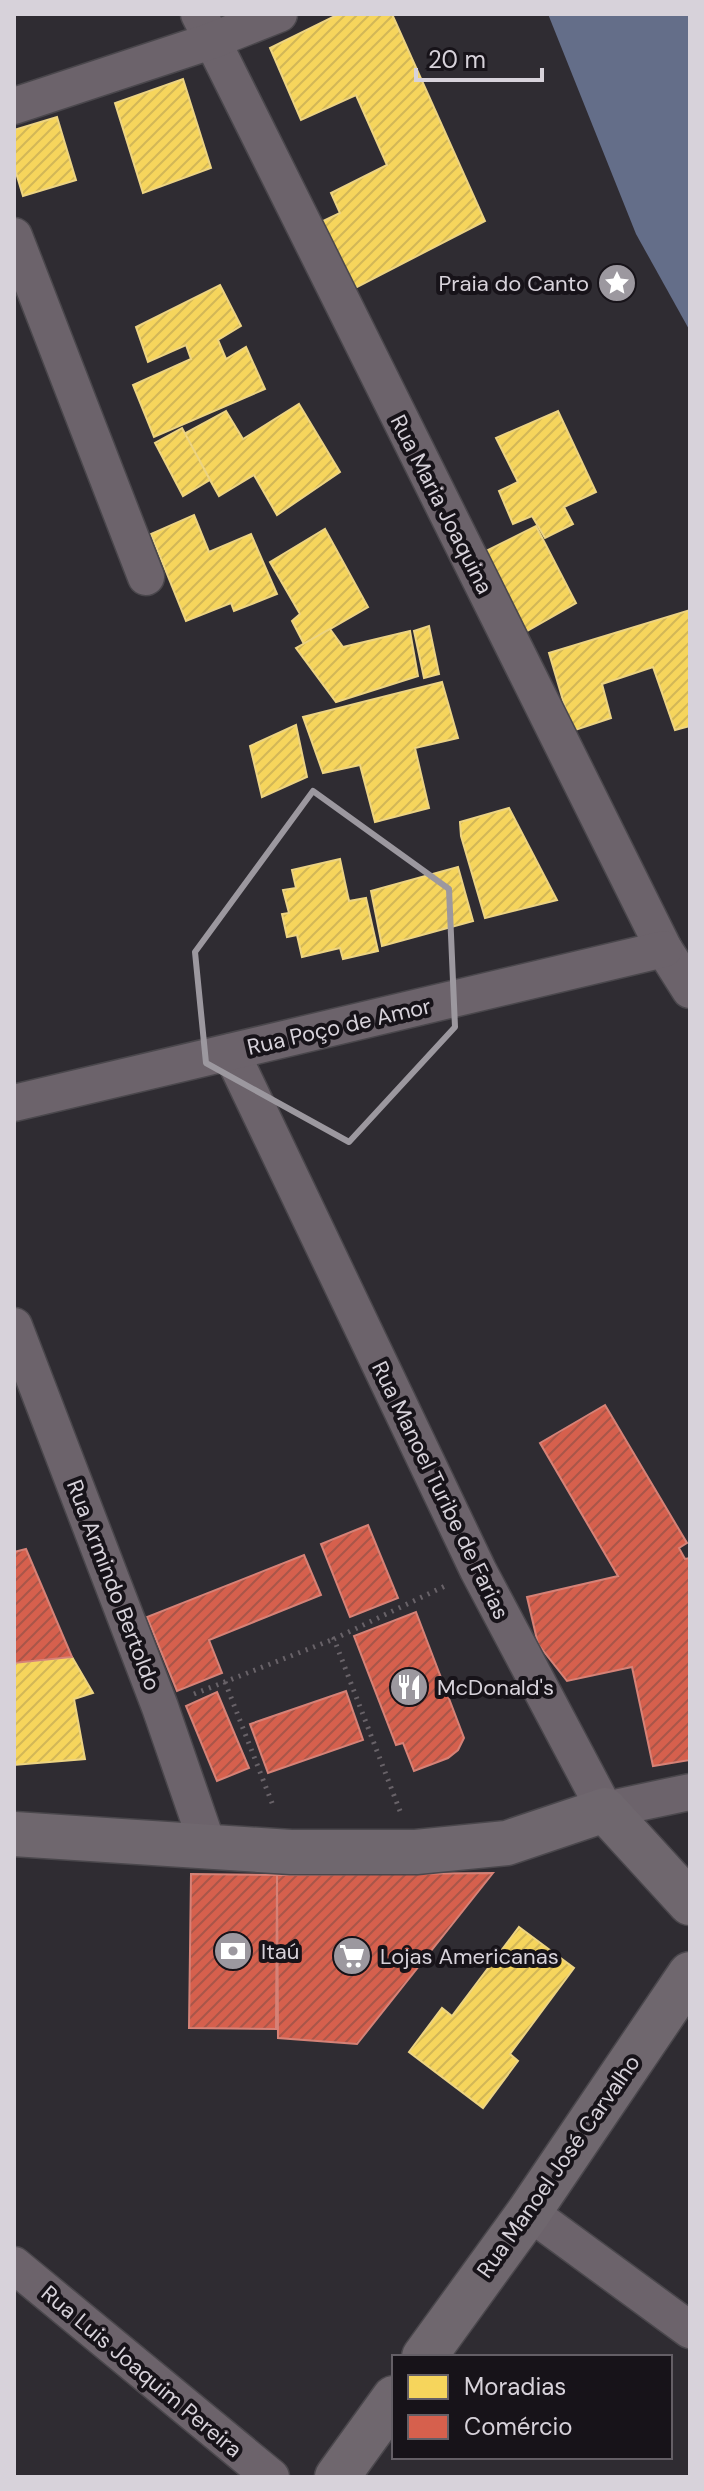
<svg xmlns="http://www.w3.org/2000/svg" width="704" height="2491" font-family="'DM Sans',sans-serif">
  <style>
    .water { fill: #646e89 }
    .homes { fill: url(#homes-hatch); stroke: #edd482; stroke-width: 2 }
    .shops { fill: url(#shops-hatch); stroke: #d68277; stroke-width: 2 }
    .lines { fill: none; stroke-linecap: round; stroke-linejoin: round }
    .street-casing { stroke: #4a474c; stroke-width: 39 }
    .secondary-casing { stroke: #4a474c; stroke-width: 47 }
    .path { stroke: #686268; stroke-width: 5; stroke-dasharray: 2 6; stroke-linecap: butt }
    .street { stroke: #6c636b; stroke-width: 36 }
    .secondary { stroke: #6f676e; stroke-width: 44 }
    .marked { fill: none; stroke: #9c989f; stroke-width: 6; stroke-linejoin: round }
    .labels { text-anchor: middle; stroke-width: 8; stroke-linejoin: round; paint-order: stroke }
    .poi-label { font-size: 22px; fill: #d7d2da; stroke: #171319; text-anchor: start }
    .street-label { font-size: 22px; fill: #d7d2da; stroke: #171319 }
  </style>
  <defs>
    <pattern id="homes-hatch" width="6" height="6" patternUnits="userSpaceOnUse" patternTransform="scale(2)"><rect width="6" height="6" fill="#f6d55c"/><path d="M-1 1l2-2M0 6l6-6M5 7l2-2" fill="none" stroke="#d2b757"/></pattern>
    <pattern id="shops-hatch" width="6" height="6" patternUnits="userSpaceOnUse" patternTransform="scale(2)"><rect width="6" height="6" fill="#d6604d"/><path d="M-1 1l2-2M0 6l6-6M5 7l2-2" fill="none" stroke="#a95649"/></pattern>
  </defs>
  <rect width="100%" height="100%" fill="#2f2c32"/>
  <path class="water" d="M548,14H690V331L636,234Z"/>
  <g class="homes">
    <path d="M339,14H392L485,221L351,290L321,222L340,213L331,193L387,165L356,95L301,120L270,48Z"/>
    <path d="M183,79L211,168L143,193L115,103Z"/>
    <path d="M57,117L76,180L23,196L14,166V130Z"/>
    <path d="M220,285L241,326L218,340L226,359L246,347L265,389L154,437L133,385L191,359L186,345L148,362L136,327Z"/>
    <path d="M299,404L340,472L277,515L254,475L219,496L184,434L226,411L243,439Z"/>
    <path d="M558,411L596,492L564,507L573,524L545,538L532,516L513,524L499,491L518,482L496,438Z"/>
    <path d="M182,428L210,480L183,496L155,443Z"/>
    <path d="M194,515L209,552L251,534L277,594L234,611L231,603L186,621L151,534Z"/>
    <path d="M536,526L576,603L513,639L484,552Z"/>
    <path d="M325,529L368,607L304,644L292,621L300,614L270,562Z"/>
    <path d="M690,610V726L675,730L653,667L602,684L611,718L572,731L549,653Z"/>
    <path d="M429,626L439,674L424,678L414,631Z"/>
    <path d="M330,629L343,647L410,631L418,676L336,702L296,648Z"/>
    <path d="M442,682L458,738L415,748L429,808L375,822L360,765L323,773L303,717Z"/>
    <path d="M296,725L307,777L262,797L250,746Z"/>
    <path d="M509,808L557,900L485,918L461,836L460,822Z"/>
    <path d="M340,859L349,901L366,898L378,951L343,959L340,948L302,957L297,935L287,937L282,914L289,913L283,890L296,888L292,870Z"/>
    <path d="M458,867L473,921L382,946L371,891Z"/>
    <path d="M72,1657L93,1693L74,1699L85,1759L14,1765V1663Z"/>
    <path d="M519,1927L574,1968L510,2054L518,2061L483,2108L409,2052L442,2008L452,2016Z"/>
  </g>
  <g class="shops">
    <path d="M605,1405L687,1543L679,1548L685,1559L690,1558V1760L653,1766L632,1667L567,1681L538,1644L527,1597L618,1576L540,1443Z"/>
    <path d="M368,1525L398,1598L350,1617L321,1544Z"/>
    <path d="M26,1549L72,1657L14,1663V1552Z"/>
    <path d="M304,1555L321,1595L209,1640L222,1673L177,1691L147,1617Z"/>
    <path d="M416,1612L464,1738L458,1750L448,1758L414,1771L403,1743L396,1745L354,1636Z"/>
    <path d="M346,1691L363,1740L268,1773L250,1724Z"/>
    <path d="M217,1692L249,1768L217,1781L186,1706Z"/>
    <path d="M493,1873L357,2044L278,2038L277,1875Z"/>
    <path d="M191,1874L277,1875L276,2029L189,2028Z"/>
  </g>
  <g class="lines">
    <defs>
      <g id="street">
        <path d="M199,14L664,949L690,990"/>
        <path d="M14,106L211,41L279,14"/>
        <path d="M14,236L146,577"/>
        <path d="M231,1052L478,1570L605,1810L690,1792"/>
        <path d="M14,1103L664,949"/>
        <path d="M14,1326L160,1707L208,1846"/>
        <path d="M529,2212L690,2330"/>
        <path d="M14,2265L271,2477"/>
      </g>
      <g id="secondary">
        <path d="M14,1834L291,1852H416L507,1843L605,1810L690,1903"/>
        <path d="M424,2357L529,2212L690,1974"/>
        <path d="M337,2477L394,2398"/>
      </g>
    </defs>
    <use href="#street" class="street-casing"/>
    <use href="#secondary" class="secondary-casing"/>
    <g class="path">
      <path d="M225,1682L274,1808"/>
      <path d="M194,1694L334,1639"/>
      <path d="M400,1811L334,1639L445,1586"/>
    </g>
    <use href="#street" class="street"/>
    <use href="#secondary" class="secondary"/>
  </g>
  <path class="marked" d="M313,791L449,889L455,1027L349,1142L206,1063L195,952Z"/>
  <defs>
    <symbol id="sight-disc" viewBox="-11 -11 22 22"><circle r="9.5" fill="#9c989f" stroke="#171319"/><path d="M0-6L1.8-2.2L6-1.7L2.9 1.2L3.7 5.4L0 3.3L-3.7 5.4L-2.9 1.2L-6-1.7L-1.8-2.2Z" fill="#fff"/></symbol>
    <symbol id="restaurant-disc" viewBox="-11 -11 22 22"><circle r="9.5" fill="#9c989f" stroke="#171319"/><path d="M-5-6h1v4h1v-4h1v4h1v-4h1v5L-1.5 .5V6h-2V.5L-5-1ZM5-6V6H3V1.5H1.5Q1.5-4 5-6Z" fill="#fff"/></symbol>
    <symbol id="bank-disc" viewBox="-11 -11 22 22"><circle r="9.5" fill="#9c989f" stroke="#171319"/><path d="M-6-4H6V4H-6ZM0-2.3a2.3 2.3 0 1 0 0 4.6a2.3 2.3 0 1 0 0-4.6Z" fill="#fff"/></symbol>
    <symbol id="supermarket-disc" viewBox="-11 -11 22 22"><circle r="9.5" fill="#9c989f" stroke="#171319"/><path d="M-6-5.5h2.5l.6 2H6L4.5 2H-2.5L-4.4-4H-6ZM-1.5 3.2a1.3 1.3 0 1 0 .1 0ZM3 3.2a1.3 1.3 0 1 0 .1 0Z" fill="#fff"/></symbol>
  </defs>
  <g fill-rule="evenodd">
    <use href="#sight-disc" x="595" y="261" width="44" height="44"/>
    <use href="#restaurant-disc" x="387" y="1665" width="44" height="44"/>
    <use href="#bank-disc" x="211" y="1929" width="44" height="44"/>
    <use href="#supermarket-disc" x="330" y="1934" width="44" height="44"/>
  </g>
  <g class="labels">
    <g class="poi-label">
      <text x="589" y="291" text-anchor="end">Praia do Canto</text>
      <text x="437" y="1695">McDonald's</text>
      <text x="261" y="1959">Itaú</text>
      <text x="380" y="1964">Lojas Americanas</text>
    </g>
    <g class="street-label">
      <text transform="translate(442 504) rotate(63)" y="8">Rua Maria Joaquina</text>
      <text transform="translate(339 1026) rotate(-13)" y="8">Rua Poço de Amor</text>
      <text transform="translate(441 1490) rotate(64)" y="8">Rua Manoel Turibe de Farias</text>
      <text transform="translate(114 1585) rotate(69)" y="8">Rua Armindo Bertoldo</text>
      <text transform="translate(558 2166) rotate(-55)" y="8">Rua Manoel José Carvalho</text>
      <text transform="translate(142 2371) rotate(40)" y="8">Rua Luis Joaquim Pereira</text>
    </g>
  </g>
  <rect width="704" height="2491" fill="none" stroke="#d7d2da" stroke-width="32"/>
  <rect x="392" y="2355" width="280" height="104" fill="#171319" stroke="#645f66" stroke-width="2"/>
  <rect x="408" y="2375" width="40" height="24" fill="#f6d55c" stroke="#645f66" stroke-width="2"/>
  <text x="464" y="2395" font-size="24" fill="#d7d2da">Moradias</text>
  <rect x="408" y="2415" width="40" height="24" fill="#d6604d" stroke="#645f66" stroke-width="2"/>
  <text x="464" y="2435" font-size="24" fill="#d7d2da">Comércio</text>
  <path d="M416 68v12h126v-12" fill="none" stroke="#d7d2da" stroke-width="4"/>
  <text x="428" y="68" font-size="24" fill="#d7d2da" stroke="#171319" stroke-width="6" paint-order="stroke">20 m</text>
</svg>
